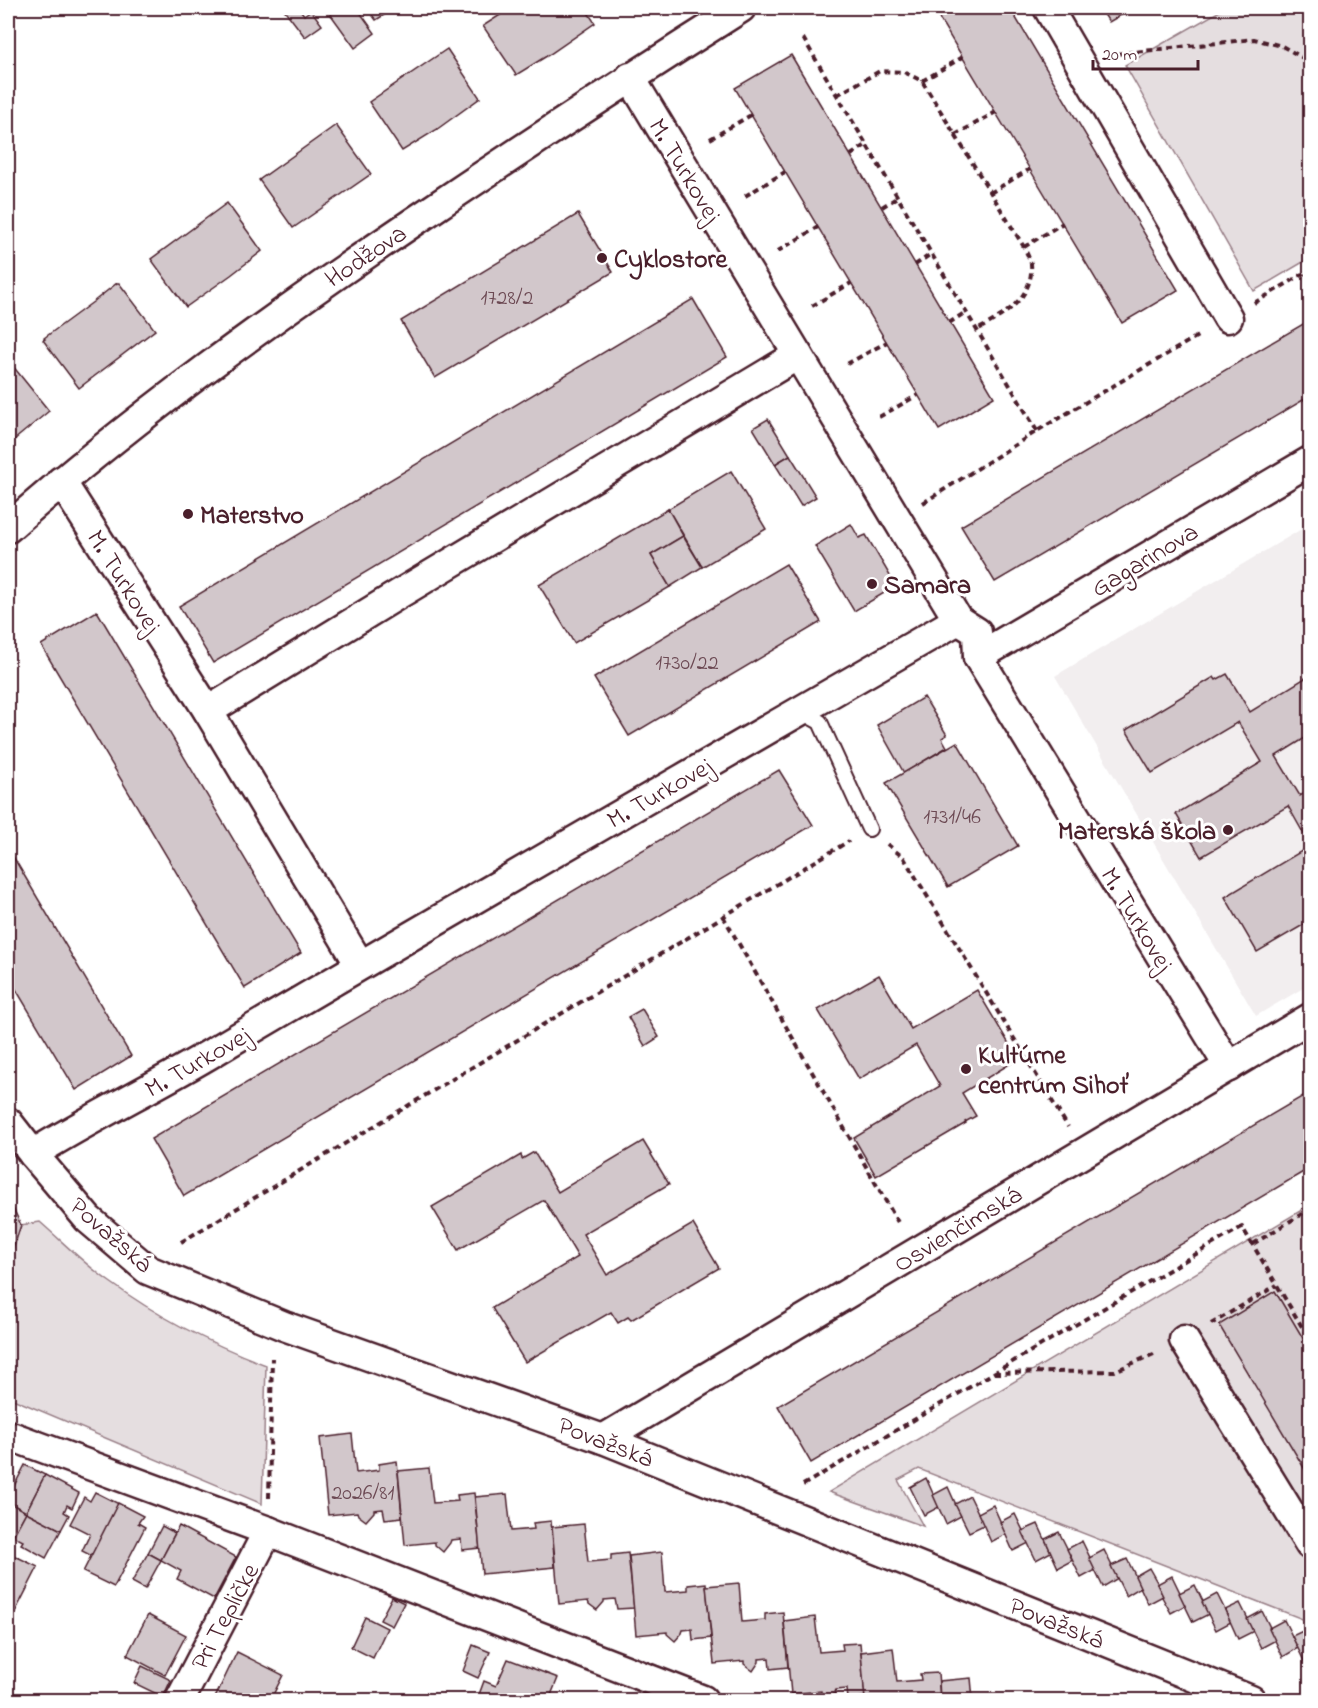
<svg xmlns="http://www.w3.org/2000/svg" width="1318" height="1708" font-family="'Indie Flower',sans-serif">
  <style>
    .built { fill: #f2eeef }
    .green { fill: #e5dee0; stroke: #987e86; stroke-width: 1.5 }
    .building { fill: #d2c7cb; stroke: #4a1f2b; stroke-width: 1.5 }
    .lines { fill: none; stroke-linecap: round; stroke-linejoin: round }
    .service-casing { stroke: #4a1f2b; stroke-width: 18 }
    .minor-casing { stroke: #4a1f2b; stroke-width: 33 }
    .path { stroke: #4a1f2b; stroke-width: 4; stroke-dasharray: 6 4.5; stroke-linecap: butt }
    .service { stroke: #fff; stroke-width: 14 }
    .minor { stroke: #fff; stroke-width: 28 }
    .poi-dot { fill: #4a1f2b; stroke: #fff; stroke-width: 2 }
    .labels { text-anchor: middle; stroke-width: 6; stroke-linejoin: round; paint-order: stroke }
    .number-label { font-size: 22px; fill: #6c4953 }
    .street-label { font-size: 26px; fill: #4a1f2b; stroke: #fff }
    .poi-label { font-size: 26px; font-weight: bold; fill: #4a1f2b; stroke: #fff; text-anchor: start }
  </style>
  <rect width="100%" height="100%" fill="#fff"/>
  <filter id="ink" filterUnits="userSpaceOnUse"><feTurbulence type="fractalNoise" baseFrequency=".0167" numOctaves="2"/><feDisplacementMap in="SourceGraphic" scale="12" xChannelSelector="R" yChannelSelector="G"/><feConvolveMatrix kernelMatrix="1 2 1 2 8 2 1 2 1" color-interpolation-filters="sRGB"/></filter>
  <g filter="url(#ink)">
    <path class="built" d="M1310,524V984L1256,1016L1055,676Z"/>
    <g class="green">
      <path d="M1225,8H1310V258L1254,291L1125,65Z"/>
      <path d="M1310,1205V1622L919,1469L898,1480L923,1526L829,1492Z"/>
      <path d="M40,1222C63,1242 85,1265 110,1282C158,1317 211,1344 266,1365L262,1504L8,1397V1266L21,1225Z"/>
    </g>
    <g class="building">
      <path d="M283,8H299L304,15L311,10L322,25L305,37Z"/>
      <path d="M326,8H357L375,33L355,48Z"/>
      <path d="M367,8H386L389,12L376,20Z"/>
      <path d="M511,8H585L595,23L550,54L516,75L483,26Z"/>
      <path d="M933,8H1010L1178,290L1122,323Z"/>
      <path d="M1100,8H1133L1109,22Z"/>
      <path d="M447,49L480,98L436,130L402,151L369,102Z"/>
      <path d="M791,55L994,397L939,430L735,88Z"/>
      <path d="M336,125L371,174L293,228L259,180Z"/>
      <path d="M227,203L262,251L231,275L186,307L151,259Z"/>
      <path d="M578,214L613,272L435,378L401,321Z"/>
      <path d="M117,283H119L155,330L79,388L43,340L45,339L44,338L93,302Z"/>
      <path d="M693,299L727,357L213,663L179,606Z"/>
      <path d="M1310,320V396L995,582L961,526Z"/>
      <path d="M9,365H12L49,411L8,445V366Z"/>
      <path d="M768,419L790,455L775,464L753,428Z"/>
      <path d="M790,455L816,497L801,506L775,464Z"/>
      <path d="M731,471L766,529L702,567L668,509Z"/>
      <path d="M668,509L683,536L651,555L670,587L574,643L539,585Z"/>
      <path d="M851,524L859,538L866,535L896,586L854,611L815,546Z"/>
      <path d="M683,536L702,567L670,587L651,555Z"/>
      <path d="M786,564L821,622L629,736L594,678Z"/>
      <path d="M97,611L301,953L245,988L41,645Z"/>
      <path d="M1227,674L1250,712L1310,675V735L1276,756L1300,796L1310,790V845L1288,806L1201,857L1176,814L1262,762L1238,722L1152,773L1126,730L1214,677L1216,680Z"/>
      <path d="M924,697L947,735L942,738L947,747L904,773L877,725Z"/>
      <path d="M957,742L1018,846L948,887L886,783Z"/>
      <path d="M779,770L813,825L184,1196L151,1139Z"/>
      <path d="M1310,846V921L1257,952L1225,897Z"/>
      <path d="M8,848L131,1056L76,1090L8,976Z"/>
      <path d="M879,975L911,1029L977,990L1018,1059L962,1093L976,1116L965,1122L966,1123L876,1176L854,1138L940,1086L916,1045L859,1079L818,1010Z"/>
      <path d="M642,1009L659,1037L645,1046L628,1017Z"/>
      <path d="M1310,1092V1168L811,1463L778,1406Z"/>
      <path d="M643,1141L669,1184L583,1234L607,1275L693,1224L719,1268L631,1320L628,1317L618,1323L611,1312L525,1362L492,1308L578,1257L544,1200L458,1250L432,1207L521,1155L522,1159L534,1152L558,1192Z"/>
      <path d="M8,1201L12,1206L21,1225L8,1263Z"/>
      <path d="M1275,1291L1310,1350V1478L1219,1325Z"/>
      <path d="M352,1434L356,1473L379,1470V1464L397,1461L402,1517L385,1519L383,1509L374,1510V1512L366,1521L358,1515L357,1512L328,1515L320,1438Z"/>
      <path d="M25,1465L45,1475L26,1512L8,1502V1483L14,1486Z"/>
      <path d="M429,1468L433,1503L458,1501L457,1495L474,1493L480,1548L462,1550L461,1539L451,1540L450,1543L443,1552L435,1545V1542L405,1545L398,1471Z"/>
      <path d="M45,1475L79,1493L72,1508L67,1505L64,1512L69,1515L61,1530L26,1512Z"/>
      <path d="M926,1478L939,1507L924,1515L910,1487Z"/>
      <path d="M948,1487L961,1516L946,1524L933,1495Z"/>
      <path d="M95,1492L119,1504L92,1556L82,1551L90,1534L70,1524L84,1497L90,1501Z"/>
      <path d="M507,1494L511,1531L534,1529L533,1523L551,1521L555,1567L482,1574L475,1497Z"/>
      <path d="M970,1496L984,1525L969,1532L955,1504Z"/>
      <path d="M8,1502L26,1512L13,1536L11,1535L8,1541Z"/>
      <path d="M118,1503L143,1516L138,1523L145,1527L114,1587L83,1572Z"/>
      <path d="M993,1505L1006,1534L991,1542L978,1513Z"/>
      <path d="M26,1512L61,1530L46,1558L21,1544L23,1541L13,1536Z"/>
      <path d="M1015,1514L1029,1543L1013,1551L1000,1522Z"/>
      <path d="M584,1524L588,1562L611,1560V1555L628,1553L634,1608L617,1609L615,1599L604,1600V1602L597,1610L589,1604L588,1601L559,1604L552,1527Z"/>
      <path d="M1038,1524L1051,1552L1036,1560L1022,1531Z"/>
      <path d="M162,1526L175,1533L161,1560L148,1553Z"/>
      <path d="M179,1526L236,1557L214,1599L177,1579L181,1571L161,1560Z"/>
      <path d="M1059,1532L1073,1560L1058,1568L1045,1539Z"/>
      <path d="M1082,1541L1096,1570L1081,1578L1067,1549Z"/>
      <path d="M1104,1550L1118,1578L1103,1587L1089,1558Z"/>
      <path d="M662,1552L665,1592L688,1590V1585L706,1583L711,1638L693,1640L692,1629L683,1630L682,1633L675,1641L667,1634V1632L636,1635L629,1556Z"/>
      <path d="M148,1553L161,1560L145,1589L132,1582Z"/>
      <path d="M11,1554L38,1567L12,1618L8,1616V1562Z"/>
      <path d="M1127,1559L1141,1587L1126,1596L1111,1566Z"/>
      <path d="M1149,1568L1158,1584H1157L1163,1596L1148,1604L1135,1576Z"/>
      <path d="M1172,1576L1186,1605L1171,1613L1162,1597L1163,1596L1157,1584Z"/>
      <path d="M739,1583L742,1622L765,1620V1614L783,1612L788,1667L770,1669L769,1658L759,1659V1662L753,1671L744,1664V1661L714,1664L706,1586Z"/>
      <path d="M1195,1585L1209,1614L1193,1622L1179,1593Z"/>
      <path d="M1217,1594L1231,1622L1216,1630L1202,1602Z"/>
      <path d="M392,1597L404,1603L392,1626L380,1620Z"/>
      <path d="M1240,1603L1254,1631L1238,1639L1225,1610Z"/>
      <path d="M1262,1611L1276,1640L1261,1648L1247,1619Z"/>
      <path d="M148,1615L186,1635L165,1675L127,1655Z"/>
      <path d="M365,1617L387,1628L373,1658L351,1647Z"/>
      <path d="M815,1617L819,1652L843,1650L842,1644L860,1643L865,1697L848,1699L847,1689L836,1690L831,1700L821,1693V1691L791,1694L784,1621Z"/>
      <path d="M1284,1620L1298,1648L1283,1657L1269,1628Z"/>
      <path d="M1307,1629L1310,1635V1663L1306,1665L1292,1636Z"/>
      <path d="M473,1645L490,1652L478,1678L463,1671Z"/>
      <path d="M893,1648L897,1682L921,1680L920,1674L938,1673L940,1700H865L861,1652Z"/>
      <path d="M237,1652L283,1675L272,1697L278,1700H214Z"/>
      <path d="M508,1659L558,1678L549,1700H477L484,1681L496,1686Z"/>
      <path d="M142,1666L171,1680L163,1697L134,1683Z"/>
      <path d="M971,1678L973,1700H940L939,1681Z"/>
    </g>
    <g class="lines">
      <defs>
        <path id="service" d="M800,711L820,722L869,829"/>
        <g id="minor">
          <path d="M1048,8L1228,318"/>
          <path d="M630,77L958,620L977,632L978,657L1229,1067"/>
          <path d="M61,481L208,711L360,965"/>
          <path d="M8,528C134,417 272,318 412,223C520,150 630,78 741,8"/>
          <path d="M978,657L1310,461"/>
          <path d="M208,711L399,594L798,355"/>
          <path d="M8,1122L33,1154L88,1219L148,1270L284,1326L603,1439L1251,1700"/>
          <path d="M33,1154C92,1117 155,1087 215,1051C461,905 710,763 958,620"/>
          <path d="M1184,1340L1310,1545"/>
          <path d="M8,1435L268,1531L703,1700"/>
          <path d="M603,1439L1310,1018"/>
          <path d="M180,1700L268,1531"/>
        </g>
      </defs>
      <use href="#service" class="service-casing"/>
      <use href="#minor" class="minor-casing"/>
      <g class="path">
        <path d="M803,38L1037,431"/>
        <path d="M1116,54L1254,39L1282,46L1310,62"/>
        <path d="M922,81L963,57"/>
        <path d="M837,95L880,71L904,72L922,81L1024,247C1026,252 1030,259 1031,264C1034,298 1003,316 977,330"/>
        <path d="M955,135L996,112"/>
        <path d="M710,139L751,115"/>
        <path d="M851,155L866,145"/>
        <path d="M990,193L1030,169"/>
        <path d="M745,196L785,172"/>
        <path d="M882,207L898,197"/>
        <path d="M1024,247L1063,223"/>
        <path d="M778,251L818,227"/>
        <path d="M915,265L931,254"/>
        <path d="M1254,303L1310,270"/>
        <path d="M812,306L851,283"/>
        <path d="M949,323L966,312"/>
        <path d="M847,364L887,342"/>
        <path d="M879,417L918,395"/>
        <path d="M923,503L1037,431L1201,334"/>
        <path d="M887,844L904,858L1068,1127"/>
        <path d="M723,916L900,1226"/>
        <path d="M181,1242L849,841"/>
        <path d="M1253,1244L1310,1209"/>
        <path d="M1211,1324L1277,1285"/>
        <path d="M994,1373L1115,1371L1156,1353"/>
        <path d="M803,1485L1242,1227L1310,1340"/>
        <path d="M269,1498L272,1358"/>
      </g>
      <use href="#service" class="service"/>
      <use href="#minor" class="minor"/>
    </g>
  </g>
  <g class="poi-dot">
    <circle cx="602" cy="258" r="6"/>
    <circle cx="188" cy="514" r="6"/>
    <circle cx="872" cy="584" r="6"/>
    <circle cx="1228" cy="830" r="6"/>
    <circle cx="966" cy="1069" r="6"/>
  </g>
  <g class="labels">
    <g class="number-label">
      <text x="507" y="304">1728/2</text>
      <text x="687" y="669">1730/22</text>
      <text x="952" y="823">1731/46</text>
      <text x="363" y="1499">2026/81</text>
    </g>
    <g class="street-label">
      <text transform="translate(686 170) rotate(59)" y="9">M. Turkovej</text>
      <text transform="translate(365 255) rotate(-34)" y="9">Hodžova</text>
      <text transform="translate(1144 559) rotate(-31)" y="9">Gagarinova</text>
      <text transform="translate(125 581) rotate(58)" y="9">M. Turkovej</text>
      <text transform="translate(659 792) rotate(-30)" y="9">M. Turkovej</text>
      <text transform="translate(1138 919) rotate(59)" y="9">M. Turkovej</text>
      <text transform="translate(197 1061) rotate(-30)" y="9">M. Turkovej</text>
      <text transform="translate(957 1228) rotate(-31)" y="9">Osvienčimská</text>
      <text transform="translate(112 1234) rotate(41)" y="9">Považská</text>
      <text transform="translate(606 1441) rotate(21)" y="9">Považská</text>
      <text transform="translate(224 1616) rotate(-62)" y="9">Pri Tepličke</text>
      <text transform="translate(1057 1622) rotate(22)" y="9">Považská</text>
    </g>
    <g class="poi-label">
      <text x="614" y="267">Cyklostore</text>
      <text x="200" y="523">Materstvo</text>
      <text x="884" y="593">Samara</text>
      <text x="1216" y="839" text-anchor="end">Materská škola</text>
      <text x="978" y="1063">Kultúrne<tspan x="978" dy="30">centrum Sihoť</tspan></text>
    </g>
  </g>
  <rect width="1318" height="1708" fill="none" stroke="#fff" stroke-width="30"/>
  <rect x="15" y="15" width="1288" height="1678" fill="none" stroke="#4a1f2b" stroke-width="2" filter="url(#ink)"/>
  <path d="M1093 60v9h105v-9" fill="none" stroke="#4a1f2b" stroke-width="3"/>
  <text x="1102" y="60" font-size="18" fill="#4a1f2b" stroke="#ffffff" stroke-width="4.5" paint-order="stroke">20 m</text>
</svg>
